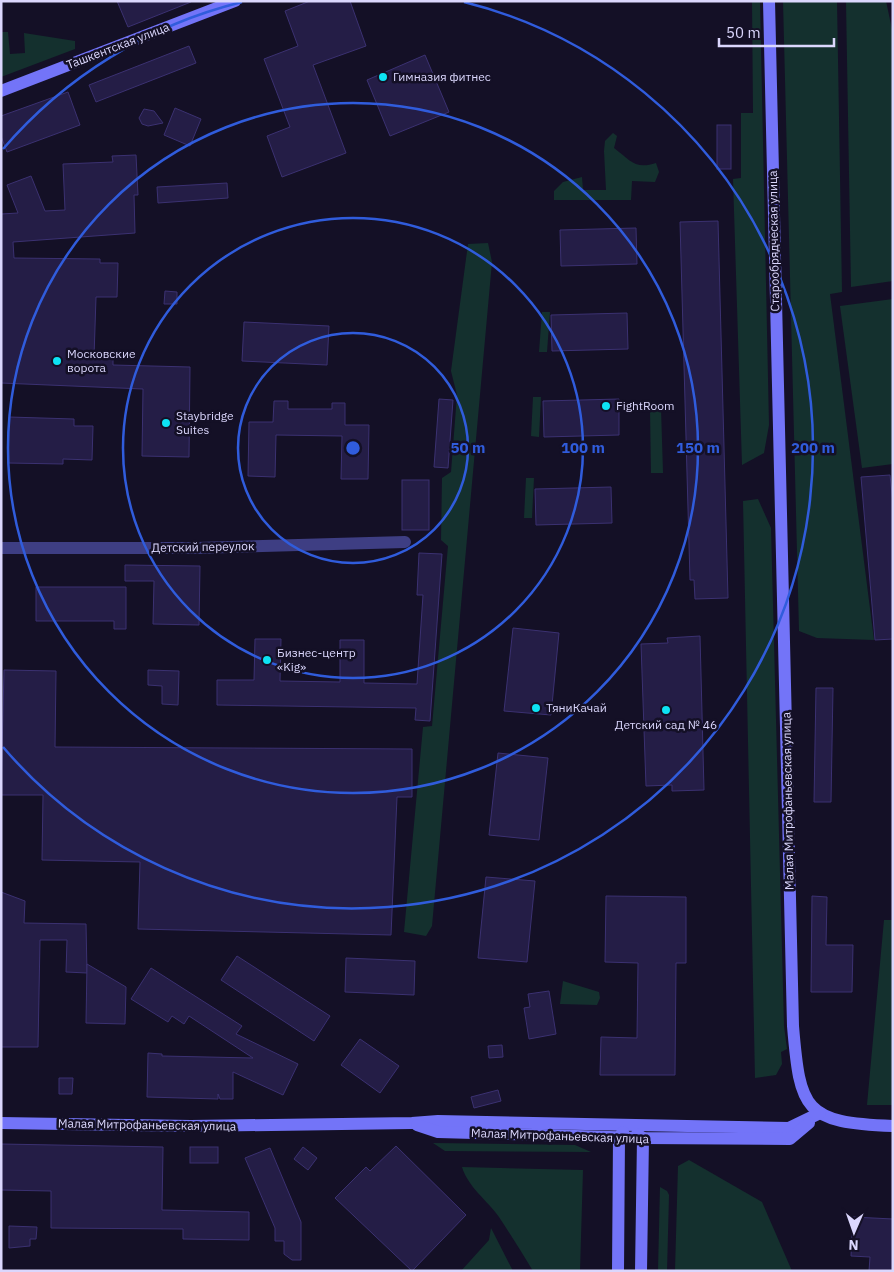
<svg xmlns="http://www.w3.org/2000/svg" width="894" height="1272" font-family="'IBM Plex Sans',sans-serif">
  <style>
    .green { fill: #14302e }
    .building { fill: #241d46; stroke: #3b3171 }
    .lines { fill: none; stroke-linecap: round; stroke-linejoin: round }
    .street { stroke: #3e3e83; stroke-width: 12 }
    .secondary { stroke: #7374f8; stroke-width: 12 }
    .ring { fill: none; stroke: #305cdc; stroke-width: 2.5 }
    .poi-dot { fill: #0de3f4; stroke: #141026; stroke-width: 2 }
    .labels { text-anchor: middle; stroke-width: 5; stroke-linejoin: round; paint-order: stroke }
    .street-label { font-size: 12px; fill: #dbd7fd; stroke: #141026 }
    .poi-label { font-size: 12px; fill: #dbd7fd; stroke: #141026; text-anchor: start }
    .centre { fill: #305cdc; stroke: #141026; stroke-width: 2.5 }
    .ring-label { font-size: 15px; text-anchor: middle; font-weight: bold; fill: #305cdc; stroke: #141026; stroke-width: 5; stroke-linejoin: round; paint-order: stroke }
  </style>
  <rect width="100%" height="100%" fill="#141026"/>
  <g class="green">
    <path d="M752,1H760L769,425L764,453L742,465L733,179L741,178V113H753Z"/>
    <path d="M783,1H837L842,292L830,294L874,640L817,638L799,631Z"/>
    <path d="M846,1H886L893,34V281L851,287Z"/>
    <path d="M1,32H8L10,54L25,53L24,33L75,41V49L1,77Z"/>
    <path d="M613,133L617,136L614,148C630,160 635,170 656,163L659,172L655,182L632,181L631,200H554V191L563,182L582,177L583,190H606L604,151L605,141Z"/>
    <path d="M488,243L492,262L432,926L426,936L404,932L423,727L432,726L448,546L441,540L442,478L451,472L457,395L451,371L468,244Z"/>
    <path d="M893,299V464L862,468L840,306Z"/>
    <path d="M542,312H550L547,352H539Z"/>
    <path d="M533,397H541L539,437L531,436Z"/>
    <path d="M650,408H661L663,473H651Z"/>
    <path d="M526,478H534L532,518H524Z"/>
    <path d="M758,499L771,528L784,1026L787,1049L781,1052L782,1064L776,1075L755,1078L743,501Z"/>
    <path d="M884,920H893V1105H867Z"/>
    <path d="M563,981L599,992L600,998L597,1005L560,1004Z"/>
    <path d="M433,1143L575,1145L591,1152L445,1151Z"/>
    <path d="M689,1160L762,1202L792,1271H675L678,1166Z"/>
    <path d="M462,1167L583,1170L580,1271H533C522,1253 511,1235 499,1217C487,1200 468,1187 462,1167Z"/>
    <path d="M660,1187L667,1191L669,1195L667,1271H658Z"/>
    <path d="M491,1228L513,1271H461L489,1240Z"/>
  </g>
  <g class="building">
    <path d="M117,1H191V2L128,27Z"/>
    <path d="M310,1H350L366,46L313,65L346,153L282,177L267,136L290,127L264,59L298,46L285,11Z"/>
    <path d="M189,46L196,63L96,102L89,85Z"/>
    <path d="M425,55L449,112L390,136L367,80Z"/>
    <path d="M68,92L80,125L7,152L1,136V116Z"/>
    <path d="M175,108L201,119L190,146L164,135Z"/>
    <path d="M144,109L154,111L163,123L148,126L142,124L139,118Z"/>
    <rect x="717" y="125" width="14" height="44"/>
    <path d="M136,155L138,195H134L135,233L13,242L14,258L100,259V263H118L117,297H96L94,357H113V365L190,367L189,457L142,456L143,389L1,383V214L18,213L7,185L31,176L45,211L65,210L63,164L113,162L112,156Z"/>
    <path d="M227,183L228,198L158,203L157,187Z"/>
    <path d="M718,221L728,598L695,599L694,580H690L680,222Z"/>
    <path d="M636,228L637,264L561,266L560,230Z"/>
    <path d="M165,291L177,292V304H164Z"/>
    <path d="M627,313L628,349L552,351L551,315Z"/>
    <path d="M244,322L329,326L327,365L242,361Z"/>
    <path d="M439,399L453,400L448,468L434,467Z"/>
    <path d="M619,399V435L544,437L543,401Z"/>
    <path d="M274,401H288V409H332V403H345V425H369L368,479H341L342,436L276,435L275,477L248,476L249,422H273Z"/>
    <path d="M9,417L74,419V426H93L92,460L63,459V464L8,463Z"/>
    <path d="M890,475L893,503V639L875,640L861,477Z"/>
    <rect x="402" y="480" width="27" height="50"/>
    <path d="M611,487L612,523L536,525L535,489Z"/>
    <path d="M419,553L442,554L430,721L415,720L416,708L217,705V680H254L255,639H281L280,681L340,682V640H364V683L417,684L423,595H417Z"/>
    <path d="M125,565L200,566L199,625L153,624L154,581H125Z"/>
    <path d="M36,587H126V629H114V621H36Z"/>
    <path d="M513,628L559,633L551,715L504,711Z"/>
    <path d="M700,636L704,790L672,791V785L646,786L641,644L668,643L667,638Z"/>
    <path d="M4,670L56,671L55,747L412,749V797H397L391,935L138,929L140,862L42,860L43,795H1Z"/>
    <path d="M148,670L179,671L178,705L162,704V686L148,685Z"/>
    <path d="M816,688H833L831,802H814Z"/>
    <path d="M498,753L548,758L539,840L489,835Z"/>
    <path d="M486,877L535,881L527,962L478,958Z"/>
    <path d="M1,892L25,901L24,923L86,924L87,973L66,972L67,940H40L38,1047H1Z"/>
    <path d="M606,896L686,897V963H676L675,1075H600L601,1037L637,1038L638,963L605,962Z"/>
    <path d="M812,896L827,897L826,945H853L852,992H811Z"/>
    <path d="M237,956L330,1016L314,1041L221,980Z"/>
    <path d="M346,958L415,961L414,995L345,992Z"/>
    <path d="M87,964L126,987L125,1024L86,1023Z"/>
    <path d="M151,968L242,1026L236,1034L298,1064L283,1095L233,1072V1099H220L218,1094V1099L147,1097L148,1053L162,1054V1056L253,1058L189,1016L184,1024L172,1016L168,1022L131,999Z"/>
    <path d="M549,991L556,1034L529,1039L524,1008L530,1007L528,994Z"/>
    <path d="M360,1039L399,1066L380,1093L341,1065Z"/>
    <path d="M502,1045L503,1057L489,1058L488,1046Z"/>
    <path d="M59,1078H73L72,1094H59Z"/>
    <path d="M498,1090L501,1101L474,1108L471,1097Z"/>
    <path d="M1,1144L163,1147L162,1210L249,1212V1240L183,1239V1229L51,1228V1191L1,1190Z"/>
    <path d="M396,1146L466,1215L412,1271L335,1198L366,1167L370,1171Z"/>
    <rect x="190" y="1147" width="28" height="16"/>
    <path d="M303,1147L317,1158L308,1170L294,1159Z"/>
    <path d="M270,1148L301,1222V1260H292L284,1254V1241H275V1228L245,1158Z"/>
    <path d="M853,1217L893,1219V1271H869L870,1257L851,1256Z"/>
    <path d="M9,1226L37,1227L36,1239H30V1246L9,1248Z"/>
  </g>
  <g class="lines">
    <path class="street" d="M1,548H196L405,542"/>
    <g class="secondary">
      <path d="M769,1L793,1026C800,1110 804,1123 893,1126"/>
      <path d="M1,91L235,1"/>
      <path d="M1,1123L191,1126L412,1123L438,1121L789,1128L820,1113"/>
      <path d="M417,1125L438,1132L643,1138L790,1139L809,1123"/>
      <path d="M637,1134L643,1138L641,1271"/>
      <path d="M618,1271L619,1137L623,1132"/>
    </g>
  </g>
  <g class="ring">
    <circle cx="353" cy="448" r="115"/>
    <circle cx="353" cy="448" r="230"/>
    <circle cx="353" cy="448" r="345"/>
    <path d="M3 149A460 460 0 0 1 242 2M464 2A460 460 0 1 1 3 747"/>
  </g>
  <g class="poi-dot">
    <circle cx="383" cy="77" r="5"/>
    <circle cx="57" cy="361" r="5"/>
    <circle cx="606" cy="406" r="5"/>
    <circle cx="166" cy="423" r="5"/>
    <circle cx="267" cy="660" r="5"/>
    <circle cx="536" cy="708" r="5"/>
    <circle cx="666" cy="710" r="5"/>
  </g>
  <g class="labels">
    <g class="street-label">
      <text transform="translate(118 46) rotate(-21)" y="4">Ташкентская улица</text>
      <text transform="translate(774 241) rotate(-91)" y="4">Старообрядческая улица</text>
      <text transform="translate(203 547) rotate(-1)" y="4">Детский переулок</text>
      <text transform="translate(788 801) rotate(-91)" y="4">Малая Митрофаньевская улица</text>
      <text transform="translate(147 1125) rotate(1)" y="4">Малая Митрофаньевская улица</text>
      <text transform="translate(560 1136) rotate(2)" y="4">Малая Митрофаньевская улица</text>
    </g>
    <g class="poi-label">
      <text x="393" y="81">Гимназия фитнес</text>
      <text x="67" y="358">Московские<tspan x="67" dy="14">ворота</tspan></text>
      <text x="616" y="410">FightRoom</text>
      <text x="176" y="420">Staybridge<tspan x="176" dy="14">Suites</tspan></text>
      <text x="277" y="657">Бизнес-центр<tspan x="277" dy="14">«Kig»</tspan></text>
      <text x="546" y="712">ТяниКачай</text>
      <text x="666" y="729" text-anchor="middle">Детский сад № 46</text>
    </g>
  </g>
  <circle cx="353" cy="448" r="8" class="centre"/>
  <g class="ring-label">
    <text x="468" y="453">50 m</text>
    <text x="583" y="453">100 m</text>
    <text x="698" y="453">150 m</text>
    <text x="813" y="453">200 m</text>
  </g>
  <rect width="894" height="1272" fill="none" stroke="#dbd7fd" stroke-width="5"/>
  <g transform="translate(854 1232) rotate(182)" stroke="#141026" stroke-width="4" paint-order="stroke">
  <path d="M0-4L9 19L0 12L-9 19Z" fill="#dbd7fd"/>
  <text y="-8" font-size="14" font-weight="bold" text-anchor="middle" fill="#dbd7fd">N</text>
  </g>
  <path d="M719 38v8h115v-8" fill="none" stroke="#dbd7fd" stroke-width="2.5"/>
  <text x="726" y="38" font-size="15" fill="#dbd7fd" stroke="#141026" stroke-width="4" paint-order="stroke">50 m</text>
</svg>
